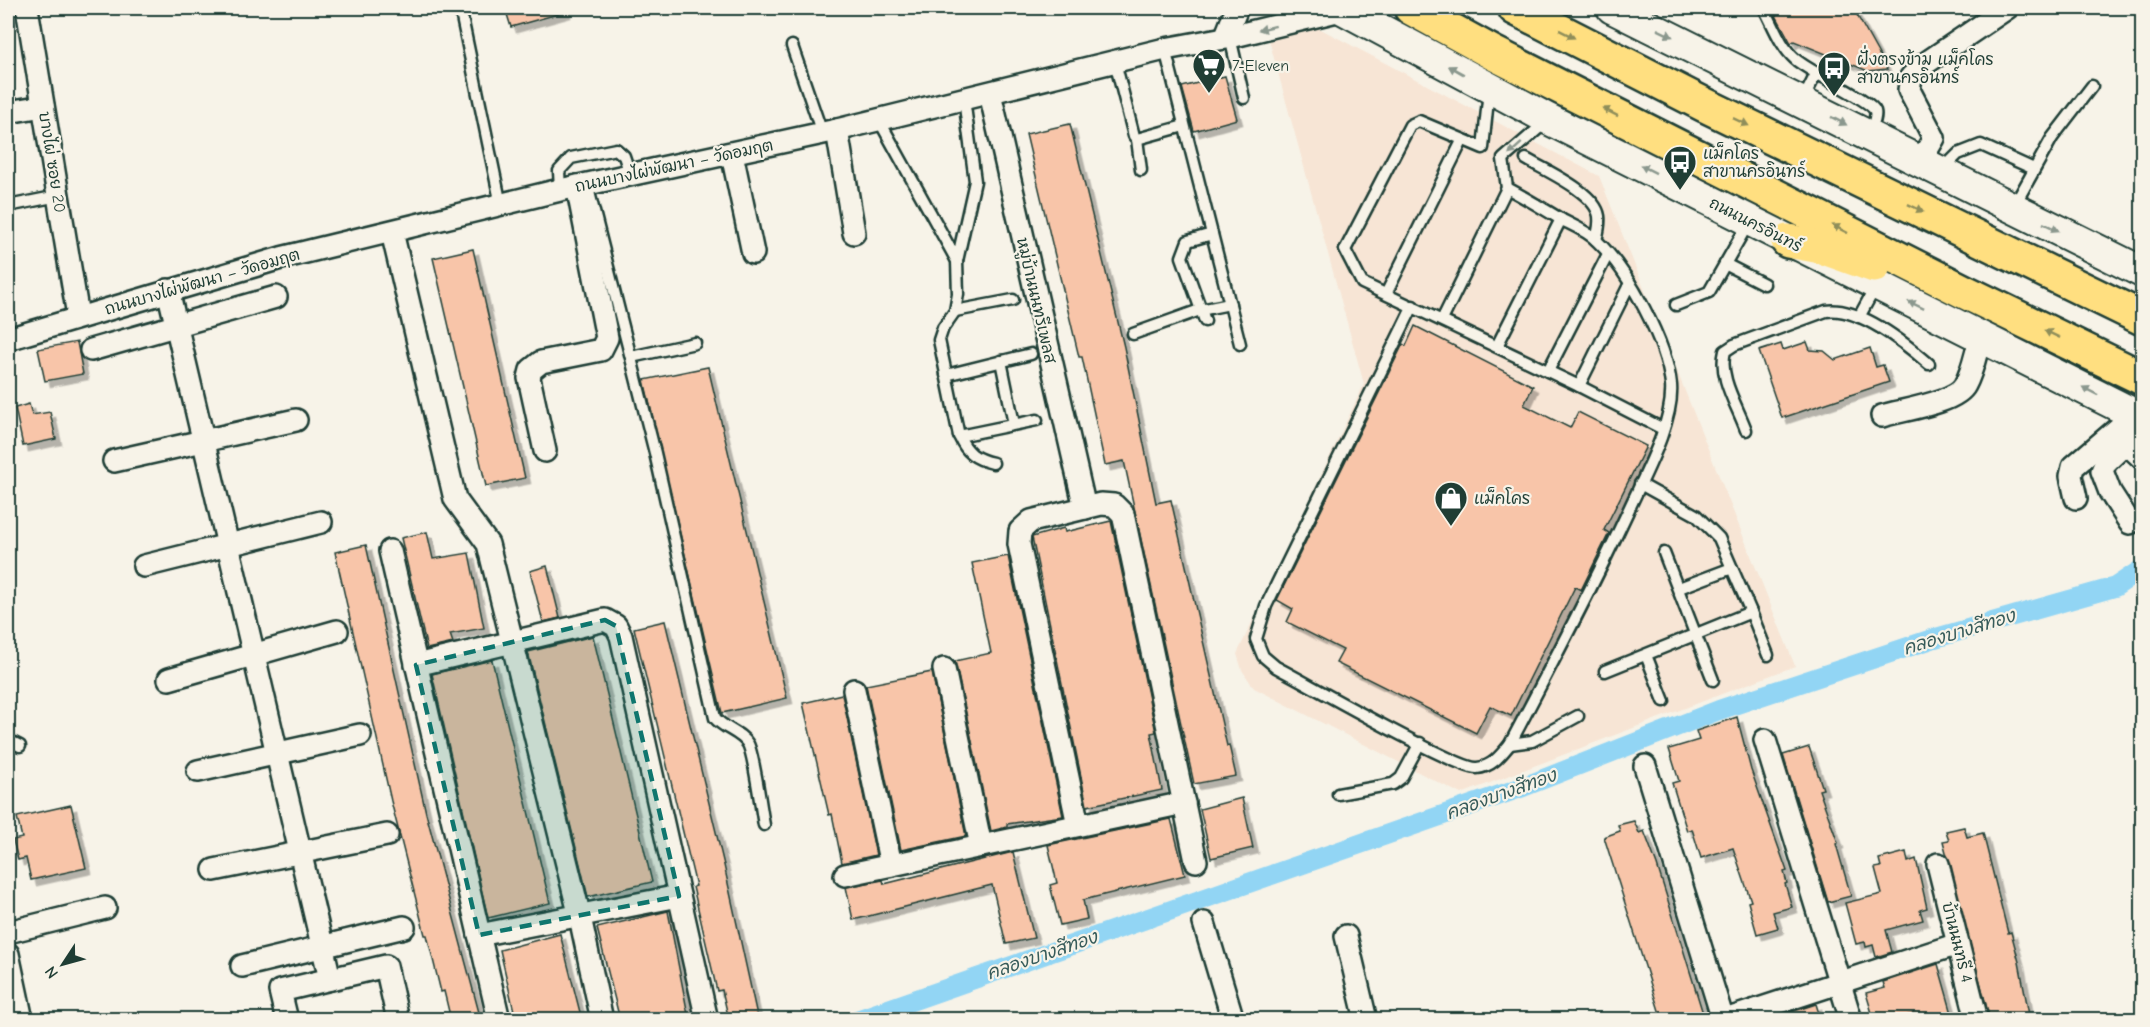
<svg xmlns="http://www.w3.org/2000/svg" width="2150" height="1027" font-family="'Comic Neue','Playpen Sans Thai',sans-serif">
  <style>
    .built { fill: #f7e5d5 }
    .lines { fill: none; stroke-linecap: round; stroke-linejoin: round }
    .canal { stroke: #92d5f4; stroke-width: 20 }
    .building { fill: #f8c5a9; stroke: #1f3d34; stroke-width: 1.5; filter: url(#shadow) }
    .lane-casing { stroke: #1f3d34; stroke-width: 15 }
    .street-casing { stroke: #1f3d34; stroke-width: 26 }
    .secondary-casing { stroke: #1f3d34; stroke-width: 34 }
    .primary-casing { stroke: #1f3d34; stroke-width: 38 }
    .lane { stroke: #f7f3e8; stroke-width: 10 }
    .street { stroke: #f7f3e8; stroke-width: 21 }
    .secondary { stroke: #f7f3e8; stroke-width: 30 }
    .primary { stroke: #ffdf80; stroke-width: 33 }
    .oneway { fill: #8b988e }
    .oneway2 { fill: #8f8e5a }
    .marked { fill: #0f766e; fill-opacity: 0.2; stroke: #0f766e; stroke-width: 4.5; stroke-dasharray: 12 8; stroke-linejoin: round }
    .labels { text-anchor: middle; stroke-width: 4.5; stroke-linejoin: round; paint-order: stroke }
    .poi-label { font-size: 16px; fill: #1f3d34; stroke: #f7f3e8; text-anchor: start }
    .street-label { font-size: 16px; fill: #1f3d34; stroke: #f7f3e8 }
    .water-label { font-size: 18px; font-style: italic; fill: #365b5a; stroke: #f7f3e8 }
  </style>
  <defs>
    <filter id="shadow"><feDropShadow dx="5.5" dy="5.5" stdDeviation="0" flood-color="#0004"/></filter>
  </defs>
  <rect width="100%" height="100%" fill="#f7f3e8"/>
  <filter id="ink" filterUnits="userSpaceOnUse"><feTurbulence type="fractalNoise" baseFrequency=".0167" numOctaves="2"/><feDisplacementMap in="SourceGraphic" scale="12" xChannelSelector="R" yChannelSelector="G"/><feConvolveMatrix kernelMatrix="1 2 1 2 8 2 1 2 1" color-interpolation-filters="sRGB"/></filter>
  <g filter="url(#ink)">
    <path class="built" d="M1317,27L1599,176L1795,666L1461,794L1254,688L1242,670L1237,654L1364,384L1269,40Z"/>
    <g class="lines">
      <path class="canal" d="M857,1020L1523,787L1719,710L1932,639L2115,587L2142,569"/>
    </g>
    <g class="building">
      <path d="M505,8H564L565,12L511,27Z"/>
      <path d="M1772,8H1853L1887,69L1868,71L1794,41L1791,43Z"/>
      <path d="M1225,76L1237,119L1194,131L1182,87Z"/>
      <path d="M1070,124L1124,347L1156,503L1171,500L1227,746L1229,745L1236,776L1194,784L1124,461L1105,465L1082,357H1079L1026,134Z"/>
      <path d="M473,249L525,478L486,486L433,258Z"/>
      <path d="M1415,326L1533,386L1524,405L1570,428L1578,412L1646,446L1604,530L1609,533L1581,590L1575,587L1511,716L1490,706L1476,733L1336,663L1343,650L1287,622L1293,609L1277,600L1403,344L1406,346Z"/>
      <path d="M77,342L83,374L45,381L38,349Z"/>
      <path d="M1807,342L1810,350L1824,351L1835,360L1870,348L1876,367L1883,365L1889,382L1782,418L1759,351L1781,344L1783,350Z"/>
      <path d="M708,367L787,698L722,713L644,380Z"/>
      <path d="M29,404L32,415L50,412L56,439L23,446L15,408Z"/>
      <path d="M1111,521L1156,732L1151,733L1162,790L1087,806L1032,537L1064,528L1065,532Z"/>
      <path d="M427,532L433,559L469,553L484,628L450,634L453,643L427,649L401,538Z"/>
      <path d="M366,545L426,813L481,1020H451L444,991L441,992L427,935H425L391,801L335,552Z"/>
      <path d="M1008,556L1063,816L1007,824V827L991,831L955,661L991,653L972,563Z"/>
      <path d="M547,566L560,618L543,622L530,571Z"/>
      <path d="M665,621L724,865L758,1020H729L722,990L717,991L712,969L693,887L696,886L634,628Z"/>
      <path d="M593,636L652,882L588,897L528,652Z"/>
      <path d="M492,660L550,903L488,918L432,674Z"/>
      <path d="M932,672L966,836L901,850L866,685Z"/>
      <path d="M842,694L876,855L842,863L832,814L829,815L803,703Z"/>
      <path d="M1737,717L1751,770L1787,871L1784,872L1787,883L1785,884L1792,907L1773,912L1778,928L1757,934L1748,902L1751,901L1733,848L1701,858L1692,829L1687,831L1672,783L1679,781L1669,749L1699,740L1696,731Z"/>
      <path d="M1809,747L1823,789L1819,790L1838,843L1836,844L1851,896L1828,902L1783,755Z"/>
      <path d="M1242,798L1253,848L1211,858L1200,809Z"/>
      <path d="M71,805L86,868L31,880L26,858L18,860L13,840L22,838L17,817Z"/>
      <path d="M1171,819L1185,875L1083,900L1087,919L1060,925L1050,885L1057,883L1048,845Z"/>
      <path d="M1634,821L1639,833L1644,831L1657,865L1705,1020H1662L1604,837L1620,831L1618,825Z"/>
      <path d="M1964,827L1967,837L1983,833L2008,933L2011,932L2019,962L2030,1020H1990L1943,841L1949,840L1946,831Z"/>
      <path d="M1013,852L1034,938L1006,944L992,885L853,920L846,887L883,880L884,884Z"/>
      <path d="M1906,852L1908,862L1916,859L1927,908L1920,910L1923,920L1886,930L1892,952L1876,957L1873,945L1866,947L1865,942L1856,944L1845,903L1882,894L1875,868L1881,867L1879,859Z"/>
      <path d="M668,911L689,1020H620L597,928Z"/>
      <path d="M560,934L582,1020H516L500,950Z"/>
      <path d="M1938,964L1953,1017L1915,1020L1913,1014L1891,1020H1874L1866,993L1885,988L1883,982Z"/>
      <path d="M1816,1004L1821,1020H1777L1776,1017Z"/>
    </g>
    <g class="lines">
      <defs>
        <g id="lane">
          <path d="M460,8L501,205"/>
          <path d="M1764,8C1773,24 1780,46 1795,59C1809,72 1871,100 1875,111C1877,118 1872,127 1870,133"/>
          <path d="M1230,37L1244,98"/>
          <path d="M792,46L822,133"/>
          <path d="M1165,49L1240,344"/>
          <path d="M1115,62L1134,136L1137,139L1184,126"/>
          <path d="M1489,90L1483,148L1419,121L1410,125L1345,250L1362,283L1579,386L1663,429"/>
          <path d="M1802,102L1816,74"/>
          <path d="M879,120L957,261L958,294L955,311L943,328L939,340L959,436C967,453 975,459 993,463"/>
          <path d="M1137,139L1141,170"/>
          <path d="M1526,159C1546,171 1595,192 1599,216C1600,224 1598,233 1596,240"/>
          <path d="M1943,169L1958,154L1981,145L2034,169"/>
          <path d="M587,184L655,453L715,718C724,729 741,732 748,744C754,755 761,809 764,825"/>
          <path d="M560,190L559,171L571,158L616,149L624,156L630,174"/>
          <path d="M8,206L58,196"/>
          <path d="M2014,206L2052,138L2092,86"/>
          <path d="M957,261L975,181L964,99"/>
          <path d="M1725,264L1764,284"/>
          <path d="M1386,294L1462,141"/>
          <path d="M1676,305L1709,292L1749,222"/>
          <path d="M1413,306L1266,606L1256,639L1263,656L1276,667C1305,682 1456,769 1477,768C1492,767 1501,755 1510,744C1551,666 1592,589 1629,509C1644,476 1674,422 1671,385C1667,343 1628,270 1597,241C1587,231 1574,226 1562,220C1544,209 1526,198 1507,188"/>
          <path d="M955,311L1013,300"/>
          <path d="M1859,317L1876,286"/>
          <path d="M1442,320L1507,188L1503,159L1546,122"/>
          <path d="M1205,321L1182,257L1188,241L1212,234"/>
          <path d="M1133,334L1200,310L1230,304"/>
          <path d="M1497,346L1561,219"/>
          <path d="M631,357L695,343"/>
          <path d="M1001,361L1014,424"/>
          <path d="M1548,371L1608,254"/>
          <path d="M946,375L1031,354"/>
          <path d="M1579,386L1630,283"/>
          <path d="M1746,430C1737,405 1718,377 1725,351L1734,345L1826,311C1858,306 1905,343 1929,364"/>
          <path d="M959,436L1037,420"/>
          <path d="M1664,553L1713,680"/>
          <path d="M1679,588L1732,568"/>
          <path d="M1751,612L1768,655"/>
          <path d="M1646,655L1664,701"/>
          <path d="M1605,671L1751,612L1719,538L1696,515L1640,484"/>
          <path d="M8,740L20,746"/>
          <path d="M1510,744L1532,741L1578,716"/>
          <path d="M1338,794L1393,784L1401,778L1420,743"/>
        </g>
        <g id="street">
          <path d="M27,8L78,316"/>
          <path d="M1225,38L1237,8"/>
          <path d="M990,93L1085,508"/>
          <path d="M8,112L43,106"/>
          <path d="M837,130L854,233"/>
          <path d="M732,154L753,253"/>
          <path d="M1920,162L1934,138L1909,90L1911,77L1926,63L2007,8"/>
          <path d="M392,232L455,499L488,544L580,917L602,1020"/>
          <path d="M168,290L330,979"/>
          <path d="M8,339L281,258L560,190L837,130L1165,49L1230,37L1345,9"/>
          <path d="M91,350L276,297"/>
          <path d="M1882,416C1901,410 1956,403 1965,385C1973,371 1976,351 1981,336"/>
          <path d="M2127,444L2142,458"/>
          <path d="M545,451L529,378L531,370L541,362L601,350L607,338L577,186"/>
          <path d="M114,461L296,420"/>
          <path d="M2076,498L2071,476L2073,467L2135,414"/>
          <path d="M2130,523L2110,492L2102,471L2106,462L2142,428"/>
          <path d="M390,551L499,1020"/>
          <path d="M144,566L321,522"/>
          <path d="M416,665L605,620L616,626L621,636L707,1020"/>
          <path d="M944,669L981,846"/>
          <path d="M169,679L337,631"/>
          <path d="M854,690L891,865"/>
          <path d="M1765,740L1851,1020"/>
          <path d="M1645,766L1723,1020"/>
          <path d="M198,771L360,735"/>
          <path d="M1078,825L1019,544L1020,531L1031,521L1101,504L1114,505L1123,514L1196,861"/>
          <path d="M1938,864L1977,1020"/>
          <path d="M214,870L387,835"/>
          <path d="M845,875L1184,803"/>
          <path d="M1204,923L1233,1020"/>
          <path d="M8,932L105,908"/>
          <path d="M479,935L679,896"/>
          <path d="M1346,936L1366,1020"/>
          <path d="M8,954L22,1020"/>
          <path d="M242,966L404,927"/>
          <path d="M287,1020L280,991L386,966L398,1020"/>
          <path d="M1725,1020L1958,944"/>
        </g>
        <g id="secondary">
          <path d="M1341,8L1548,119L2142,418"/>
          <path d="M1612,8L2142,272"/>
        </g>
        <g id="primary">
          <path d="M1411,8L1493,53L1963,291L2142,378"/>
          <path d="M1515,8L1705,105L2142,318"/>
          <path d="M1788,241L1821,247L1874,266"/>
        </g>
      </defs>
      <use href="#lane" class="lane-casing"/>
      <use href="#street" class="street-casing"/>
      <use href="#secondary" class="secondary-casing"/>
      <use href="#primary" class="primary-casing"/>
      <use href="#lane" class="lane"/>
      <use href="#street" class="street"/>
      <use href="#secondary" class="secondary"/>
      <use href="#primary" class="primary"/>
    </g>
    <defs><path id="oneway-solid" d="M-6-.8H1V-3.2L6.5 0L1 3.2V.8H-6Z" transform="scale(1.5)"/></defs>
    <g class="oneway">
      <use href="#oneway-solid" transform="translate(1267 28) rotate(166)"/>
      <use href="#oneway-solid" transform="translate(1665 33) rotate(26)"/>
      <use href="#oneway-solid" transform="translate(1456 70) rotate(-151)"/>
      <use href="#oneway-solid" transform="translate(1839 121) rotate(27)"/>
      <use href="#oneway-solid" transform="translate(1515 149) rotate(138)"/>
      <use href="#oneway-solid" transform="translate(1648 169) rotate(-153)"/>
      <use href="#oneway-solid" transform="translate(2051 227) rotate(26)"/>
      <use href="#oneway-solid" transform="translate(1916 305) rotate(-155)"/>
      <use href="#oneway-solid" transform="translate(2090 391) rotate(-153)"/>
    </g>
    <g class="oneway2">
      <use href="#oneway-solid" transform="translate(1567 34) rotate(27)"/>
      <use href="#oneway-solid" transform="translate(1610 112) rotate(-153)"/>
      <use href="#oneway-solid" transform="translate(1741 122) rotate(26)"/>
      <use href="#oneway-solid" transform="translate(1916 208) rotate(26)"/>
      <use href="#oneway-solid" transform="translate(1840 229) rotate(-153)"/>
      <use href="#oneway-solid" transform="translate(2052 334) rotate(-154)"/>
    </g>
  </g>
  <path class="marked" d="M605,620L616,626L679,896L479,935L416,665Z"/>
  <defs>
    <symbol id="supermarket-pin" viewBox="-11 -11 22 30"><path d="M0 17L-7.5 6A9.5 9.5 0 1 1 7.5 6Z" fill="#1f3d34" stroke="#f7f3e8"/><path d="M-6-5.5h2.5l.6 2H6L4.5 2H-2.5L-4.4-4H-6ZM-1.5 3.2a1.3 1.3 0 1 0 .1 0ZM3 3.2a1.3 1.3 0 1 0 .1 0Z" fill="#fff"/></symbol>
    <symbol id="bus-pin" viewBox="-11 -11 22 30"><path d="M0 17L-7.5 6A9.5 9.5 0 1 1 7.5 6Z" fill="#1f3d34" stroke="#f7f3e8"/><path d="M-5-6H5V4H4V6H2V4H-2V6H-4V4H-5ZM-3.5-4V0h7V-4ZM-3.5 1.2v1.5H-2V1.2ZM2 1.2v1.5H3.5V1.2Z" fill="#fff"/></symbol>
    <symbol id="shop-pin" viewBox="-11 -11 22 30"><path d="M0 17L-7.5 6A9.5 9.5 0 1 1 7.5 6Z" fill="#1f3d34" stroke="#f7f3e8"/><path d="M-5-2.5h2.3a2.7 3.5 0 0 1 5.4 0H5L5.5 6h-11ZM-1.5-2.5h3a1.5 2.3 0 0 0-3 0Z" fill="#fff"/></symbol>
  </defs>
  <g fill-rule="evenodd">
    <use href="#supermarket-pin" x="1190" y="46" width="38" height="52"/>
    <use href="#bus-pin" x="1815" y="49" width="38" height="52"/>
    <use href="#bus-pin" x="1661" y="143" width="38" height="52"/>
    <use href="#shop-pin" x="1432" y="479" width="38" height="52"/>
  </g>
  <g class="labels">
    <g class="poi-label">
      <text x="1857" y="65">ฝั่งตรงข้าม แม็คโคร<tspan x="1857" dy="18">สาขานครอินทร์</tspan></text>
      <text x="1232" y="71">7-Eleven</text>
      <text x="1703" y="159">แม็คโคร<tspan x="1703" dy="18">สาขานครอินทร์</tspan></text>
      <text x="1474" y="504">แม็คโคร</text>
    </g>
    <g class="street-label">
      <text transform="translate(53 162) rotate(81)" y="6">บางไผ่ ซอย 20</text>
      <text transform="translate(674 165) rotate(-12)" y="6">ถนนบางไผ่พัฒนา – วัดอมฤต</text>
      <text transform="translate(1756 224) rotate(27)" y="6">ถนนนครอินทร์</text>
      <text transform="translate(202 281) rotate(-16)" y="6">ถนนบางไผ่พัฒนา – วัดอมฤต</text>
      <text transform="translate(1037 300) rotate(77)" y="6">หมู่บ้านนนทรีเพลส</text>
      <text transform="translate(1958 942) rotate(76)" y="6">บ้านนนทรี 4</text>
    </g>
    <g class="water-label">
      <text transform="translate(1959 632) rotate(-17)" y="6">คลองบางสีทอง</text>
      <text transform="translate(1501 794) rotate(-20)" y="6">คลองบางสีทอง</text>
      <text transform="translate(1042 955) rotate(-19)" y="6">คลองบางสีทอง</text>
    </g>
  </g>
  <rect width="2150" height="1027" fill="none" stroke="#f7f3e8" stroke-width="30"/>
  <rect x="15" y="15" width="2120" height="997" fill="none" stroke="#1f3d34" stroke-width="2" filter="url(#ink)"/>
  <g transform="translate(63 964) rotate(234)" stroke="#f7f3e8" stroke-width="4.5" paint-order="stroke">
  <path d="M0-4.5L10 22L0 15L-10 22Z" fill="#1f3d34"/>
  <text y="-9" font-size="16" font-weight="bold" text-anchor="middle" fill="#1f3d34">N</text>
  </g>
</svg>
